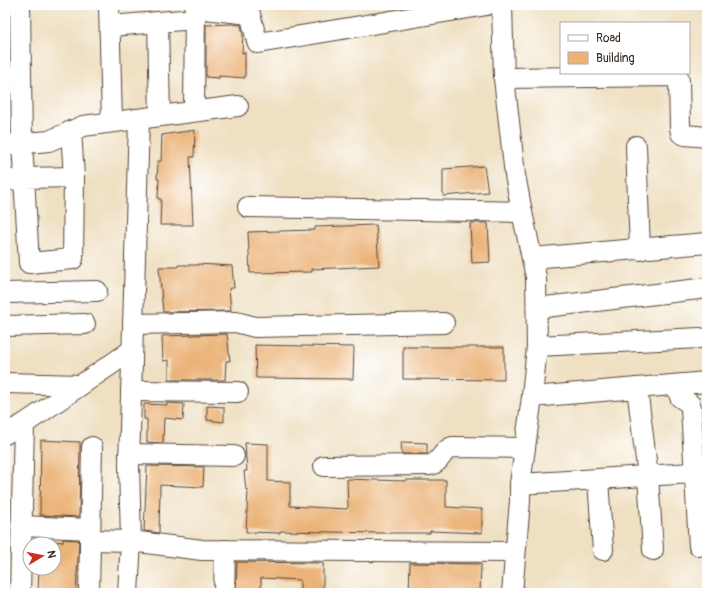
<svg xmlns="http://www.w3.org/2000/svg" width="712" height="598" font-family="Pangolin,sans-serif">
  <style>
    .building { fill: #ebb378 }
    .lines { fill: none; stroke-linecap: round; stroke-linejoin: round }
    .minor-casing { stroke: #564537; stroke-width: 22 }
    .minor { stroke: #fff; stroke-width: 20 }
  </style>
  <rect width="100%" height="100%" fill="#fff"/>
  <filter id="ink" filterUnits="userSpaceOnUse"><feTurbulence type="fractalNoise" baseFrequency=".025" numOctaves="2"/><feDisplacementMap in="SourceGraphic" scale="8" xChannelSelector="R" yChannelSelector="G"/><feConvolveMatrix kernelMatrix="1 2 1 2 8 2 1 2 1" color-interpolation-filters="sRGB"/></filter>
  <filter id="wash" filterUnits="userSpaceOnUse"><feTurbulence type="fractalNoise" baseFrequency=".012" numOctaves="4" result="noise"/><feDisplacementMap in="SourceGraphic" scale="16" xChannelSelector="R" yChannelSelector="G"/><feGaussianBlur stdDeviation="0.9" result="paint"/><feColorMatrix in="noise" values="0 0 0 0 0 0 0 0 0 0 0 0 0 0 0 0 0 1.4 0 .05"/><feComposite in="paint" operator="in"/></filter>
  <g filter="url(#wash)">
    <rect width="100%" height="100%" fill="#efe0c2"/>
    <g id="blocks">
      <g class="building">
        <path d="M231,24L241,25L243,34L242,53L245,52V78L219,76V78L206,77V25Z"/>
        <path d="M195,130L194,157H190L193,225H160L161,199H158L159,179H157L158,161H161L162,135Z"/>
        <path d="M484,166L488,192L443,196V169Z"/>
        <path d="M470,223H488L490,262L472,263Z"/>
        <path d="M376,225L379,266L312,269V272L250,273L248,232L315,230V227Z"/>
        <path d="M198,264L232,266L234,288H229L231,311L163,312L159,267H178V265H198Z"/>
        <path d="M227,334L230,361H226L225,380H169V360L163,361L162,336Z"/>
        <path d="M255,345L354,347L353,379L256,378Z"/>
        <path d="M403,347H504V380L403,379Z"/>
        <path d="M167,403L184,404L183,420L164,418L163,443L147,442V419H144V404L167,405Z"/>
        <path d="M207,406L224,407V422L207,420Z"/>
        <path d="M41,440L80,442L79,517L40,515Z"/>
        <path d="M401,442L427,443V454H402Z"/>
        <path d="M245,443L268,444V481L290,482V506L347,509L348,507L347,479L405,481V480H446V507L482,509V533L430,531V533H379L280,531V533L246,532L248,490H246L244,471H247Z"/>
        <path d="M147,466L204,467L203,487L160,485L159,533L144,531Z"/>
        <path d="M63,539L79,540L76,593H38L39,568H54V541L63,542Z"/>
        <path d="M237,562L323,563V593H300V580L261,578V593H236Z"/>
        <path d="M410,563L481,564L480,593H409Z"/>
      </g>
    </g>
  </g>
  <g filter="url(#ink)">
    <use href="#blocks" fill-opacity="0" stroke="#564537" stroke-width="1"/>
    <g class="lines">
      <defs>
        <g id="minor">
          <path d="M109,5L112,122"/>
          <path d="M502,5L504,78L515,175L522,212L536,277L537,346L532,397L520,484V501L512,593"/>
          <path d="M195,8L250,14L257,41L258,43L487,5"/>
          <path d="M158,22L160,116"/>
          <path d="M110,26L195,19"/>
          <path d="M504,78L676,76L678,77L679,81L680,127L681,133L685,135L707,137"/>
          <path d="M194,111L195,5"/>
          <path d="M71,131L74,177"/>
          <path d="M5,145L49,141L83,126L238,106"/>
          <path d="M636,146L640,250"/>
          <path d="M5,181L24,178L74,177L73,259L29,263L22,143L20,5"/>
          <path d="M248,207L522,212"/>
          <path d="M532,258L707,243"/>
          <path d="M5,293L97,291"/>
          <path d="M537,308L707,288"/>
          <path d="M133,324L236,322L255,327L444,323"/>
          <path d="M5,326L85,324"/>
          <path d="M537,346L700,338"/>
          <path d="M5,383L81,385"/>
          <path d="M677,385L680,397L690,404L691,408L699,546"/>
          <path d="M637,388L648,476L653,550"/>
          <path d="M131,391L238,392"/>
          <path d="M532,397L707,382"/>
          <path d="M5,434L24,424"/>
          <path d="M129,454L234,456"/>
          <path d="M324,466L430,465C441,463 442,450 452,447L525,448"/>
          <path d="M598,480L603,550"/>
          <path d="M520,484L707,472"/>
          <path d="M21,526L90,529"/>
          <path d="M90,540L131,541L202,550L514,552"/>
          <path d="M20,593L24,424L132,350"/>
          <path d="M89,593L92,447"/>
          <path d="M128,593L131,541L129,465L139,119"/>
          <path d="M224,593L225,550"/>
        </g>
      </defs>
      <use href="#minor" class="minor-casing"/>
      <use href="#minor" class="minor"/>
    </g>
  </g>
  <rect width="712" height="598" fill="none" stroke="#fff" stroke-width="20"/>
  <rect x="560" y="22" width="130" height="52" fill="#ffffff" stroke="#b1aaa5"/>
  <rect x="568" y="35" width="20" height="6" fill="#ffffff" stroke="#b1aaa5"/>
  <text x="596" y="42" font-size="12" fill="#3b2a1e">Road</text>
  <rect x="568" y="52" width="20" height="12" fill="#ebb378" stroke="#b1aaa5"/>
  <text x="596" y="62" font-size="12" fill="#3b2a1e">Building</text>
  <g transform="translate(42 556) rotate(80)"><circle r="19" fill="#ffffff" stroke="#b1aaa5"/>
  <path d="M0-3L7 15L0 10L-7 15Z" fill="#c8321e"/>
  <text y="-6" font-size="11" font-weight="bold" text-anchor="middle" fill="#3b2a1e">N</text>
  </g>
</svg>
